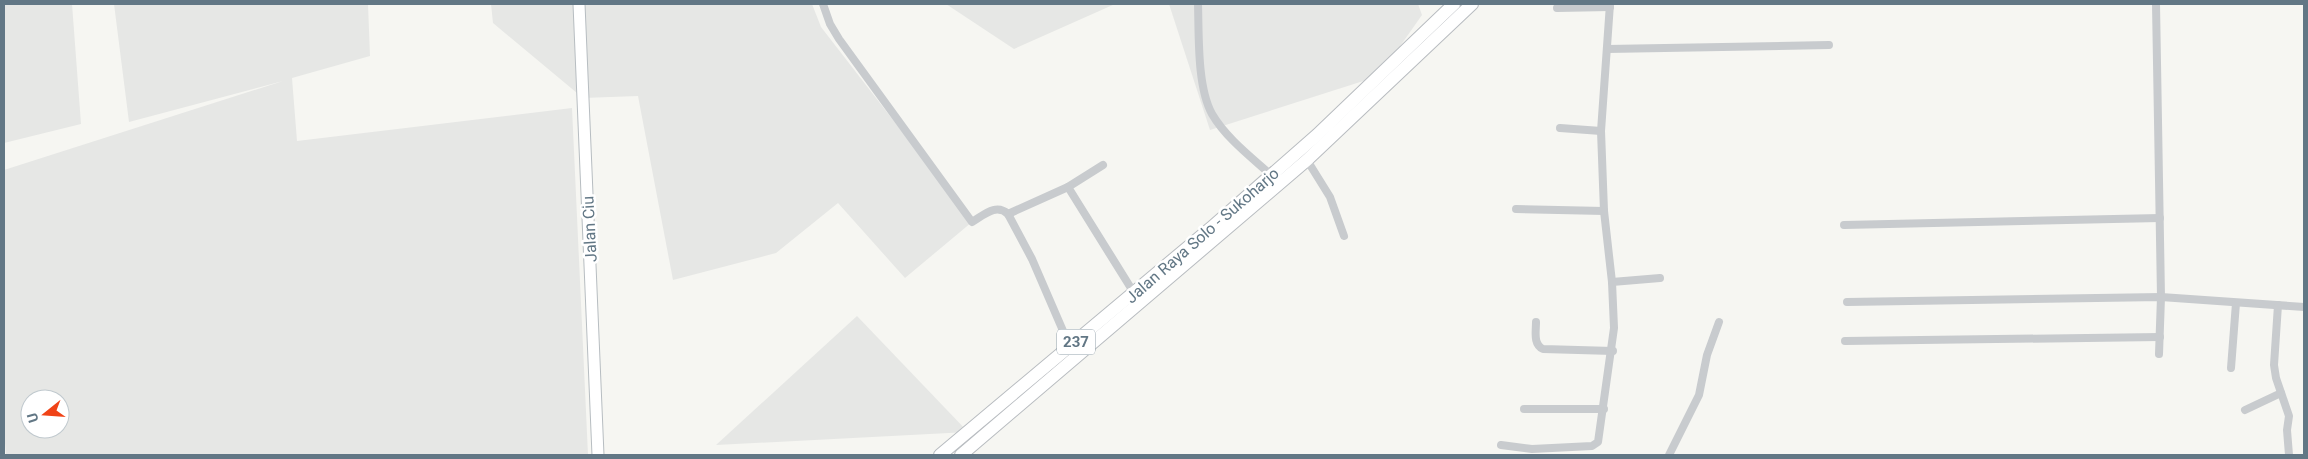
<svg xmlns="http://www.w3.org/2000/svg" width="2308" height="459" font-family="Roboto,sans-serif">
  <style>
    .built { fill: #e6e7e5; fill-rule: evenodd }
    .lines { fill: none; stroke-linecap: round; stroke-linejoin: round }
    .secondary-casing { stroke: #b7bdc1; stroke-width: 13 }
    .primary-casing { stroke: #b8bcc0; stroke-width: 14 }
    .street { stroke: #c8cbce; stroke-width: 8 }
    .secondary { stroke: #fff; stroke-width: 11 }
    .primary { stroke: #fff; stroke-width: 12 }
    .labels { text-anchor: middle; stroke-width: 5; stroke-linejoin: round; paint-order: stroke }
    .shield { fill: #fff; stroke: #91a0aa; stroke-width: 1 }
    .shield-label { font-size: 15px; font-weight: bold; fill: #627785 }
    .street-label { font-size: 16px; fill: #627785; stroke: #fff }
  </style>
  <rect width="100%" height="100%" fill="#f6f6f2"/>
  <g class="built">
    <path d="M4,4H72L81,124L4,143Z"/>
    <path d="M114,4H368L370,56L292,78L297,141L572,108L588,455H6L4,432V170L283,81L129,122ZM30,399H60V429H30Z"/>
    <path d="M491,4H812L821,27L972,222L905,278L838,203L776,253L673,280L638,96L583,98L493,23Z"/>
    <path d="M946,4H1115L1014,49Z"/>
    <path d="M1169,4H1418L1422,15L1379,76L1210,130Z"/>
    <path d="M857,316L968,432L716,445Z"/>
  </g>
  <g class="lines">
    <defs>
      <path id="secondary" d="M579,4L598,455"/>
      <g id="primary">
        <path d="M940,455L1212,227L1317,135L1454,4"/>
        <path d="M961,455L1307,160L1472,4"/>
      </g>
    </defs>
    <use href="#secondary" class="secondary-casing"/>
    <use href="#primary" class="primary-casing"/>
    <g class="street">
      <path d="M823,4L830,24L839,39L972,222C984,215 996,203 1008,214L1032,259L1070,347"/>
      <path d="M1198,4C1199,35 1197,87 1212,114C1226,138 1251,157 1271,175"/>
      <path d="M2156,4L2161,297L2159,354"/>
      <path d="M1557,8L1610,7"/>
      <path d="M1607,49L1829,45"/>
      <path d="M1560,128L1601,131"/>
      <path d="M1307,160L1330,197L1344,236"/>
      <path d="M1068,187L1134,293"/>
      <path d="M1516,209L1604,211"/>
      <path d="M1008,214L1068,187L1103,165"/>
      <path d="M1844,225L2160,218"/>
      <path d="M1612,282L1660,278"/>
      <path d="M1847,302L2161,297L2304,307"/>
      <path d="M2278,305L2274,365L2276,378L2289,416L2287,430L2289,455"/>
      <path d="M1536,322C1536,332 1533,344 1543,349L1613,351"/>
      <path d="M1845,341L2160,337"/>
      <path d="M2231,368L2236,303"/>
      <path d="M1524,409H1604"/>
      <path d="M2245,410L2281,393"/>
      <path d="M1501,445L1532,449L1592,446L1598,442L1614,328L1612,282L1604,211L1601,131L1610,4"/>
      <path d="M1669,455L1699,395L1707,355L1719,322"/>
    </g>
    <use href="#secondary" class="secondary"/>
    <use href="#primary" class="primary"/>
  </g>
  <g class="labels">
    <rect class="shield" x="1057" y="329.5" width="38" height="25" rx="4"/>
    <g class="shield-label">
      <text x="1076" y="347">237</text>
    </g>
    <g class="street-label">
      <text transform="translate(589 229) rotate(-93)" y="6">Jalan Ciu</text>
      <text transform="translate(1202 235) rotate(-41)" y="6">Jalan Raya Solo - Sukoharjo</text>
    </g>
  </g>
  <rect width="2308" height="459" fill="none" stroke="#627785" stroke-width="10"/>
  <g transform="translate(45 414) rotate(253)"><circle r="24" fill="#ffffff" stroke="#c0c9ce"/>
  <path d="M0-4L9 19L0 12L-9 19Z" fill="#f04317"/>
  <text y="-8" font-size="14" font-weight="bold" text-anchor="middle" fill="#627785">U</text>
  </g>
</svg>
